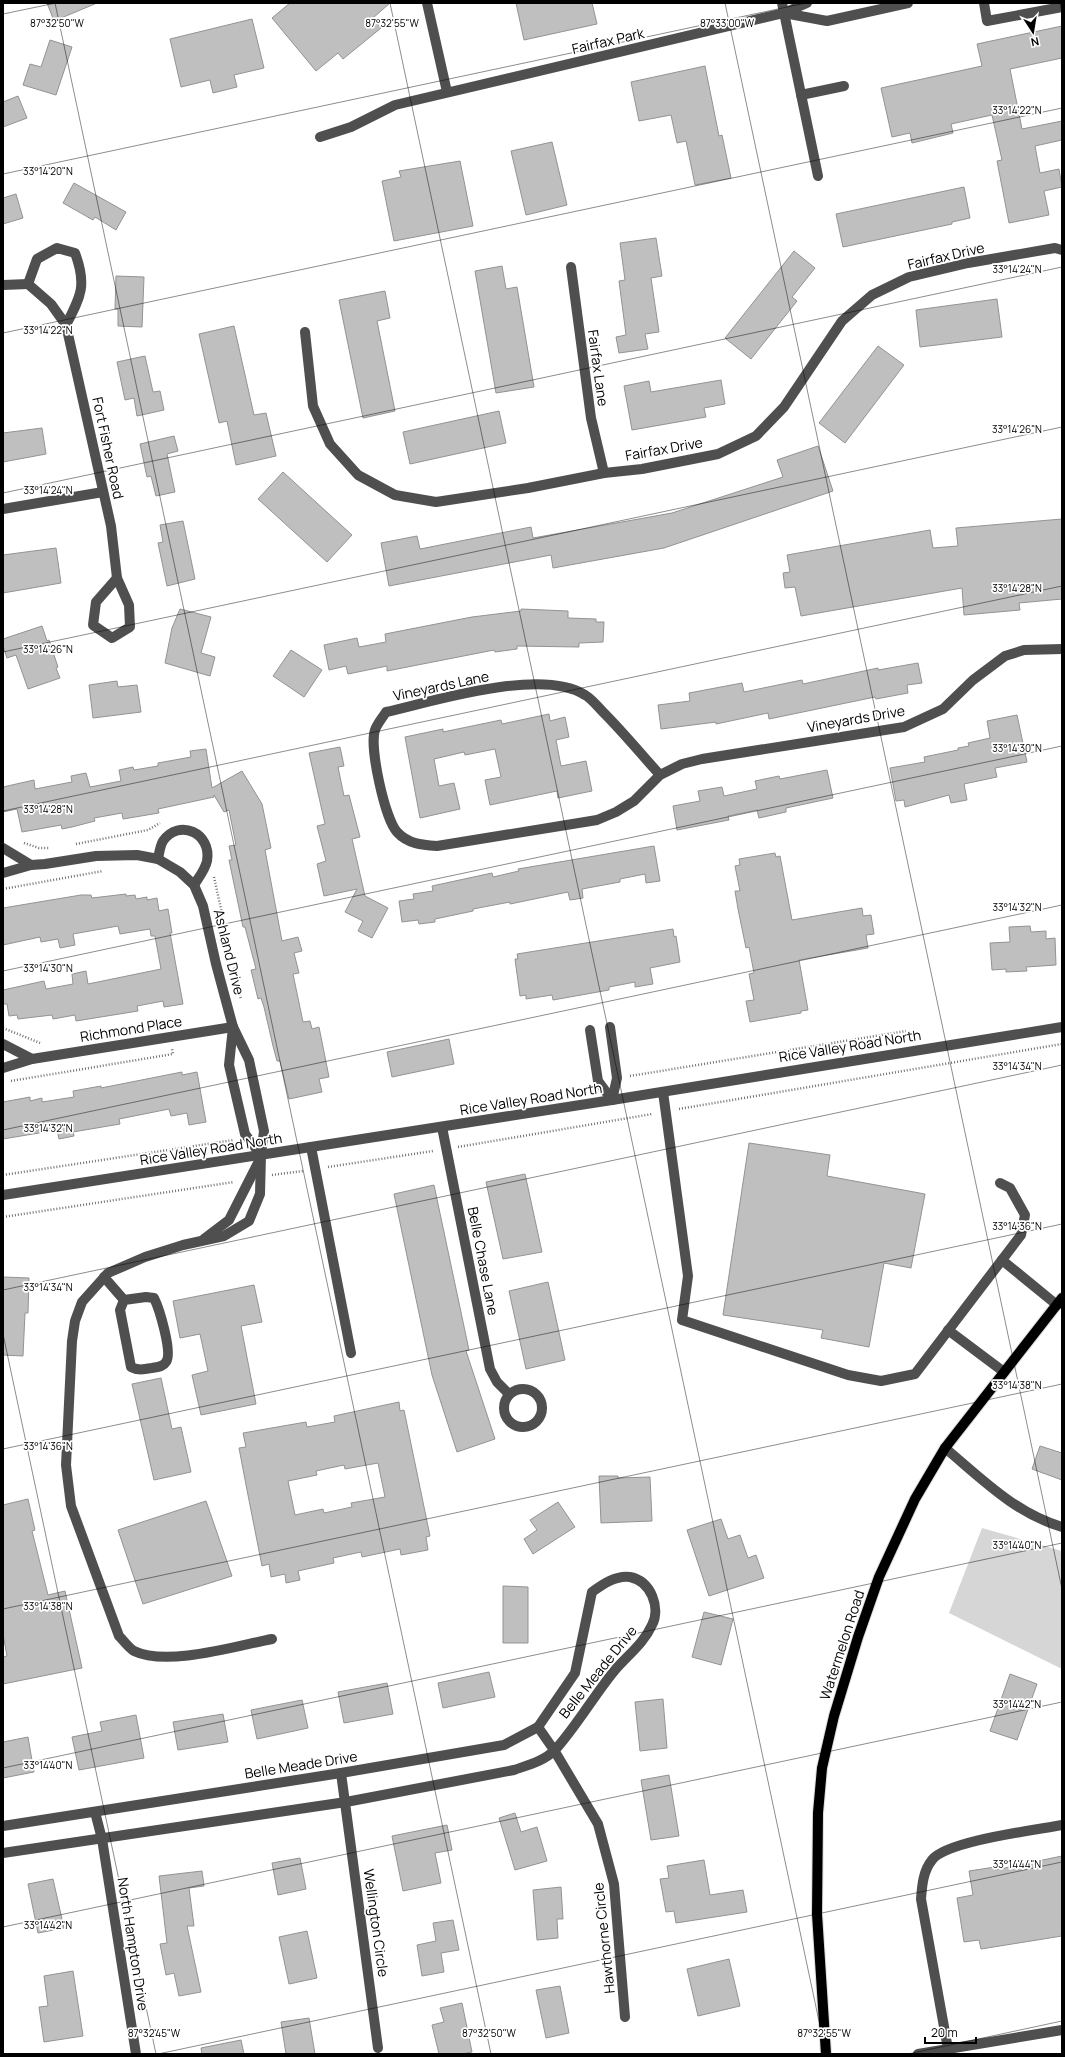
<svg xmlns="http://www.w3.org/2000/svg" width="1065" height="2057" font-family="Manrope,sans-serif">
  <style>
    .green { fill: #d6d6d6 }
    .building { fill: #bfbfbf; stroke: #939393; fill-rule: evenodd }
    .lines { fill: none; stroke-linecap: round; stroke-linejoin: round }
    .major-casing { stroke: #dbdbdb; stroke-width: 12 }
    .path { stroke: #717171; stroke-width: 2.5; stroke-dasharray: 1 2; stroke-linecap: butt }
    .minor { stroke: #4f4f4f; stroke-width: 10 }
    .major { stroke: #000; stroke-width: 10 }
    .ticks { fill: none; stroke: #000; stroke-width: 1; stroke-opacity: 0.45 }
    .labels { text-anchor: middle; stroke-width: 3.5; stroke-linejoin: round; paint-order: stroke }
    .street-label { font-size: 14px; fill: #000; stroke: #fff }
    .ticks-label { font-size: 10px; text-anchor: middle; fill: #000; stroke: #fff; stroke-width: 3.5; stroke-linejoin: round; paint-order: stroke }
  </style>
  <rect width="100%" height="100%" fill="#fff"/>
  <path class="green" d="M982,1528L1062,1551V1669L949,1613Z"/>
  <g class="building">
    <path d="M47,3H97L54,21Z"/>
    <path d="M290,3H390L373,18L381,28L343,59L338,53L316,71L272,18Z"/>
    <path d="M516,3H592L597,24L524,40Z"/>
    <path d="M252,19L264,68L234,75L237,87L213,93L210,80L181,87L170,39Z"/>
    <path d="M1062,26V58L1010,69L1022,129L1062,121V140L1035,146L1040,173L1059,169L1062,187L1044,191L1049,215L1009,223L997,161L1002,160L992,115L951,124L953,133L912,143L910,133L892,137L881,88L982,66L977,44Z"/>
    <path d="M50,40L72,47L56,95L23,85L30,64L41,67Z"/>
    <path d="M705,66L719,136L722,135L731,178L695,185L686,141L677,143L671,115L639,121L631,82Z"/>
    <path d="M18,96L27,118L3,127V102Z"/>
    <path d="M552,142L567,205L526,215L511,151Z"/>
    <path d="M460,161L473,226L394,241L382,181L401,177L399,171Z"/>
    <path d="M74,183L126,212L116,230L95,217L93,220L63,203Z"/>
    <path d="M964,187L970,218L952,222V224L843,247L836,214Z"/>
    <path d="M16,194L23,218L3,224V198Z"/>
    <path d="M656,238L662,276L651,278L659,332L645,334L648,349L619,353L616,337L626,335L619,281L625,280L620,243Z"/>
    <path d="M794,251L815,268L792,297L797,301L751,359L725,338Z"/>
    <path d="M502,266L506,289L517,287L534,387L496,393L475,271Z"/>
    <path d="M116,276L144,277L142,327L118,326V309H115Z"/>
    <path d="M385,291L390,318L377,321L395,411L363,418L339,300Z"/>
    <path d="M997,299L1002,337L920,347L916,310Z"/>
    <path d="M234,326L254,415L266,413L276,456L236,465L227,421L219,423L199,334Z"/>
    <path d="M878,346L904,365L845,443L819,423Z"/>
    <path d="M145,356L153,392L160,391L164,410L137,416L134,398L125,400L117,362Z"/>
    <path d="M721,380L725,404L704,408L706,417L632,430L624,386L649,381L651,392Z"/>
    <path d="M499,411L506,443L410,464L403,432Z"/>
    <path d="M42,428L46,454L3,462V433Z"/>
    <path d="M174,436L178,451L167,454L175,492L156,496L151,476L147,477L140,444Z"/>
    <path d="M818,446L833,491L664,548L553,568L551,555L389,586L381,543L417,536L420,549L531,527L533,538L672,513L783,477L777,460Z"/>
    <path d="M283,472L352,535L327,562L258,499Z"/>
    <path d="M1062,519V599L1019,603L1020,610L964,615L962,588L801,616L795,587L785,588L783,573L790,572L787,555L930,530L933,548L958,546L956,528Z"/>
    <path d="M183,521L195,579L167,586L158,543L163,542L160,525Z"/>
    <path d="M56,548L61,583L3,593V555Z"/>
    <path d="M180,609L211,617L201,653L215,657L210,676L165,663L172,628Z"/>
    <path d="M521,609L568,611V618L596,619V622H604L603,642L579,643V647L517,646V649L495,652L494,650L387,671V666L348,674L346,666L329,670L324,645L357,638L359,647L386,642L385,634L472,617L521,611Z"/>
    <path d="M42,626L47,641L49,640L58,667L56,668L60,678L28,689L16,655L7,658L3,646V639Z"/>
    <path d="M291,650L322,670L304,697L273,676Z"/>
    <path d="M918,663L922,683L907,685L908,693L876,699L875,697L769,719L768,713L716,724V722L661,729L658,705L690,701L689,693L742,683L744,692L802,680L803,684L878,668V670Z"/>
    <path d="M117,681L118,687L137,685L141,712L93,718L89,685Z"/>
    <path d="M549,714L550,721L565,717L569,737L556,740L561,766L586,761L592,791L558,798L557,791L490,805L485,780L501,777L495,749L465,755L464,752L434,759L439,786L454,783L460,809L420,818L405,737L443,729V732L501,720L502,724Z"/>
    <path d="M1017,715L1027,762L995,768L997,777L964,784L967,800L951,803L949,795L905,807L904,800L896,801L890,768L925,762L924,757L958,750V748L969,746L968,743L990,738L987,721Z"/>
    <path d="M340,747L344,766L338,767L344,796L349,795L360,837L352,839L365,896L388,908L372,938L358,931L363,921L345,912L357,889L324,896L317,864L326,861L317,826L325,824L309,753Z"/>
    <path d="M206,749L212,788L242,771L262,804L271,848L265,850L268,866L282,941L298,937L302,951L294,953L299,973L293,974L303,1022L310,1021L312,1029L319,1027L329,1077L319,1079L322,1092L289,1099L280,1061H277L273,1046L264,1007L261,998L258,999L251,970L256,969L245,927H243L229,860H232L229,846L236,845L229,810L224,812L214,795V797L158,809L159,813L123,819L122,813L94,818L95,821L72,827L62,829L61,825L22,832L17,809L3,812V787L34,780L35,789L72,782L71,776L86,773L90,787L121,781L119,770L133,767L134,770L158,766V763L191,757L190,751Z"/>
    <path d="M827,770L833,798L786,808V812L759,818L757,810L728,816L729,820L677,830L673,806L700,801L698,791L722,787L724,796L757,789L755,781L779,776L780,779Z"/>
    <path d="M654,846L660,881L646,883L645,874L620,879V882L582,889L583,898L570,900L568,892L510,904V902L473,909V911L435,919V922L419,924L418,920L402,922L399,901L414,899L413,894L433,891L432,886L492,873L493,877L519,871L518,869Z"/>
    <path d="M775,853L776,857L780,856L792,920L862,908L863,916L871,915L874,934L866,935L868,948L799,960L808,1010L801,1011V1013L750,1022L746,1001L754,1000L749,974L754,973L749,947L746,948L738,909L735,891H740L735,866L740,865L739,859Z"/>
    <path d="M126,894V896L135,895L136,899L147,897V900L157,898L159,911L168,909L172,933H170L183,1004L164,1007L163,1001L137,1006L138,1011L76,1021L75,1015L53,1019L52,1015L18,1019L17,1015L9,1016L7,1004H3V990L44,981L46,989L73,984L72,974L86,971L88,984L161,969L155,936H151L150,929L120,934L118,926L73,934L75,945L60,948L58,939L41,942L40,937L3,945V908L81,895H91L92,898Z"/>
    <path d="M1030,926L1031,932L1046,931V939L1055,938L1056,965L1026,967L1027,971L1006,972V969L992,970L990,943L1010,942L1009,927Z"/>
    <path d="M673,929L674,937L676,936L680,962L650,968L653,984L635,987V982L609,987V990L553,1000L552,995L526,999V995L520,996L515,959H518L517,954Z"/>
    <path d="M449,1039L454,1064L392,1077L387,1052Z"/>
    <path d="M182,1072V1075L197,1072L206,1122L189,1125L187,1113L171,1116L169,1109L119,1119L120,1124L73,1132L74,1136L59,1139L57,1130L3,1139V1102L30,1097V1101L42,1098V1102L74,1097L73,1091L101,1086V1088Z"/>
    <path d="M749,1143L830,1155L827,1176L925,1194L911,1268L884,1263L869,1347L821,1338L823,1330L723,1315Z"/>
    <path d="M525,1174L542,1252L503,1259L486,1182Z"/>
    <path d="M434,1185L469,1350L466,1351L495,1439L457,1452L432,1375L394,1194Z"/>
    <path d="M3,1277L29,1278L28,1313H25L23,1356L3,1355Z"/>
    <path d="M548,1282L565,1360L526,1369L509,1291Z"/>
    <path d="M254,1285L262,1322L241,1326L256,1404L201,1415L192,1375L208,1371L200,1334L180,1338L173,1301Z"/>
    <path d="M161,1378L172,1429L181,1427L191,1472L154,1480L132,1384Z"/>
    <path d="M399,1402L400,1411L404,1410L430,1536L426,1537L428,1550L401,1555L400,1549L362,1557L361,1552L333,1558L334,1563L298,1571L300,1580L286,1583L285,1574L271,1577L269,1564L262,1566L247,1490L239,1448L246,1447L243,1433L306,1422L307,1427L335,1422L334,1416ZM378,1463L385,1497L351,1503L352,1507L324,1513L323,1509L295,1515L288,1481L317,1475L316,1471L344,1465L345,1469Z"/>
    <path d="M1040,1446L1062,1453V1480L1032,1469Z"/>
    <path d="M599,1476H618V1478L650,1477L652,1521L601,1523Z"/>
    <path d="M28,1499L35,1530L32,1531L48,1595L65,1591L82,1668L3,1684V1657L7,1656L3,1634V1505Z"/>
    <path d="M206,1501L232,1576L143,1604L118,1530Z"/>
    <path d="M558,1502L575,1527L533,1554L524,1539L537,1530L530,1520Z"/>
    <path d="M721,1519L728,1539L740,1535L748,1558L756,1555L764,1578L709,1596L687,1530Z"/>
    <path d="M503,1586L528,1587V1643H503Z"/>
    <path d="M704,1612L733,1619L721,1665L692,1657Z"/>
    <path d="M489,1672L495,1697L443,1708L438,1683Z"/>
    <path d="M1010,1674L1037,1684L1017,1740L990,1731Z"/>
    <path d="M387,1683L393,1714L344,1723L338,1692Z"/>
    <path d="M663,1699L667,1748L640,1751L635,1702Z"/>
    <path d="M302,1700L308,1728L257,1739L251,1710Z"/>
    <path d="M223,1714L228,1742L178,1750L173,1722Z"/>
    <path d="M136,1715L144,1758L79,1770L72,1737L102,1731L100,1722Z"/>
    <path d="M28,1737L34,1772L3,1778V1742Z"/>
    <path d="M669,1775L679,1836L651,1840L641,1780Z"/>
    <path d="M515,1813L521,1832L537,1827L547,1861L515,1870L499,1818Z"/>
    <path d="M447,1825L452,1850L435,1853L441,1883L403,1891L392,1836Z"/>
    <path d="M1062,1856V1936L981,1949L979,1940L964,1942L957,1898L973,1895L969,1871L995,1867V1870Z"/>
    <path d="M300,1858L306,1889L278,1895L272,1863Z"/>
    <path d="M704,1860L710,1895L743,1890L747,1912L676,1923L674,1911L666,1912L660,1879L669,1878L667,1866Z"/>
    <path d="M202,1871L204,1886L189,1888L194,1926H187L201,1992L179,1996L174,1973L166,1975L160,1944L167,1943L159,1876Z"/>
    <path d="M53,1879L64,1928L38,1933L28,1884Z"/>
    <path d="M561,1887L563,1919H557L558,1938L537,1940L533,1890Z"/>
    <path d="M453,1920L459,1950L441,1953L444,1972L422,1976L417,1945L436,1941L433,1923Z"/>
    <path d="M307,1931L317,1978L289,1984L279,1937Z"/>
    <path d="M729,1959L740,2006L698,2016L687,1969Z"/>
    <path d="M73,1971L83,2036L44,2042L39,2007L48,2006L44,1976Z"/>
    <path d="M560,1986L569,2033L546,2038L536,1990Z"/>
    <path d="M462,2003L472,2052L462,2054H439L432,2025L444,2022L440,2008Z"/>
    <path d="M309,2018L315,2054H286L281,2022Z"/>
    <path d="M241,2040L244,2054H202L201,2048Z"/>
  </g>
  <g class="lines">
    <defs>
      <path id="major" d="M826,2054L817,1914L818,1813L822,1768L834,1716L858,1637L879,1577L915,1499L945,1448L1062,1298"/>
    </defs>
    <use href="#major" class="major-casing"/>
    <g class="path">
      <path d="M24,843L39,848H50"/>
      <path d="M76,844L148,830L160,823"/>
      <path d="M214,877L241,1000"/>
      <path d="M3,889L103,871"/>
      <path d="M3,1028L40,1043"/>
      <path d="M630,1076L906,1031"/>
      <path d="M11,1081L173,1054L172,1049"/>
      <path d="M679,1109L1062,1044"/>
      <path d="M458,1147L652,1114"/>
      <path d="M328,1167L433,1151"/>
      <path d="M3,1175L234,1140"/>
      <path d="M272,1175L303,1171"/>
      <path d="M3,1217L234,1182"/>
    </g>
    <g class="minor">
      <path d="M427,3L447,92"/>
      <path d="M782,3L818,176"/>
      <path d="M984,3L987,21L1062,7"/>
      <path d="M784,13L807,3"/>
      <path d="M801,95L844,86"/>
      <path d="M320,137L351,127L395,105L784,13L827,21L908,3"/>
      <path d="M571,267L591,418L604,473"/>
      <path d="M28,284L37,259L57,248L75,253C87,285 81,296 66,325L111,526L117,578"/>
      <path d="M28,284L51,304L66,325"/>
      <path d="M3,285L28,284"/>
      <path d="M305,332L313,406L330,444L358,475L395,495L436,502L528,488L604,473L642,469L718,454L756,436L784,407L842,321L872,295L909,277L968,263L1055,248L1062,250"/>
      <path d="M3,509L103,492"/>
      <path d="M117,578L129,605L130,627L112,638L93,625L96,602Z"/>
      <path d="M660,775C641,754 623,732 603,712C597,706 592,699 585,695C542,667 435,701 386,712C383,717 377,724 375,730C369,747 385,819 397,832C408,844 422,845 437,846L597,820L616,812L634,801L660,775L682,764L702,759L904,727L943,709L973,680L1005,656L1024,650L1062,649"/>
      <path d="M3,848L31,865L3,873"/>
      <path d="M158,859C159,854 160,846 163,841C179,818 212,833 207,861C205,870 199,877 194,885"/>
      <path d="M31,865L45,864L96,856L137,855L158,859L180,872L194,885L203,906L216,964L233,1027L249,1060L264,1131L261,1155L260,1194L249,1221L224,1236L183,1245L145,1257L108,1273L82,1302L75,1321L72,1341L66,1465L71,1506L119,1636C124,1641 129,1648 134,1651C167,1667 236,1646 272,1639"/>
      <path d="M233,1027L229,1065L245,1134L261,1155"/>
      <path d="M610,1027L617,1078L612,1100"/>
      <path d="M590,1030L598,1081L612,1100"/>
      <path d="M3,1044L32,1059L3,1068"/>
      <path d="M32,1059L233,1027"/>
      <path d="M663,1092L688,1276L682,1320L848,1375L881,1381L915,1374L1021,1235L1025,1215L1010,1188L1000,1183"/>
      <path d="M442,1127L490,1369L497,1382L509,1394"/>
      <path d="M311,1147L351,1353"/>
      <path d="M3,1195L612,1100L1062,1027"/>
      <path d="M204,1239L229,1220L259,1161"/>
      <path d="M1002,1260L1057,1305"/>
      <path d="M104,1277L124,1300L146,1297L154,1298C159,1308 173,1353 166,1362C163,1367 157,1367 152,1368C143,1369 139,1371 131,1367L120,1310L124,1300"/>
      <path d="M948,1330L1004,1372"/>
      <circle cx="523" cy="1408" r="19"/>
      <path d="M945,1448C982,1479 1015,1513 1062,1527"/>
      <path d="M538,1727L554,1750L598,1824L614,1884L625,2017"/>
      <path d="M341,1773L378,2048"/>
      <path d="M95,1812L102,1839L136,2054"/>
      <path d="M3,1826L341,1773L504,1745L538,1727L575,1673L592,1592C603,1584 616,1575 630,1577C651,1581 661,1608 652,1625C644,1643 628,1655 615,1670C595,1694 576,1727 555,1750C544,1761 528,1765 514,1770L346,1802L3,1853"/>
      <path d="M948,2049L921,1899C922,1886 923,1871 932,1860C946,1841 1036,1830 1062,1825"/>
      <path d="M918,2054L1062,2030"/>
    </g>
    <use href="#major" class="major"/>
  </g>
  <path class="ticks" d="M55,3L491,2054M390,3L826,2054M725,3L1062,1589M1060,3L1062,13M3,14L56,3M3,174L806,3M3,333L1062,108M3,493L1062,267M3,652L1062,427M3,811L1062,586M3,971L1062,746M3,1130L1062,905M3,1290L1062,1065M3,1334L156,2054M3,1449L1062,1224M3,1609L1062,1384M3,1768L1062,1543M3,1927L1062,1702M158,2054L1062,1862M908,2054L1062,2021"/>
  <g class="labels">
    <g class="street-label">
      <text transform="translate(608 41) rotate(-13)" y="5">Fairfax Park</text>
      <text transform="translate(946 256) rotate(-13)" y="5">Fairfax Drive</text>
      <text transform="translate(598 368) rotate(82)" y="5">Fairfax Lane</text>
      <text transform="translate(108 448) rotate(78)" y="5">Fort Fisher Road</text>
      <text transform="translate(664 449) rotate(-10)" y="5">Fairfax Drive</text>
      <text transform="translate(441 686) rotate(-12)" y="5">Vineyards Lane</text>
      <text transform="translate(856 719) rotate(-10)" y="5">Vineyards Drive</text>
      <text transform="translate(229 952) rotate(76)" y="5">Ashland Drive</text>
      <text transform="translate(131 1029) rotate(-9)" y="5">Richmond Place</text>
      <text transform="translate(850 1046) rotate(-9)" y="5">Rice Valley Road North</text>
      <text transform="translate(531 1099) rotate(-9)" y="5">Rice Valley Road North</text>
      <text transform="translate(211 1149) rotate(-9)" y="5">Rice Valley Road North</text>
      <text transform="translate(483 1261) rotate(79)" y="5">Belle Chase Lane</text>
      <text transform="translate(842 1645) rotate(-72)" y="5">Watermelon Road</text>
      <text transform="translate(598 1672) rotate(-51)" y="5">Belle Meade Drive</text>
      <text transform="translate(301 1765) rotate(-9)" y="5">Belle Meade Drive</text>
      <text transform="translate(376 1923) rotate(82)" y="5">Wellington Circle</text>
      <text transform="translate(604 1938) rotate(-96)" y="5">Hawthorne Circle</text>
      <text transform="translate(133 1944) rotate(81)" y="5">North Hampton Drive</text>
    </g>
  </g>
  <g class="ticks-label">
    <text x="57" y="27">87°32'50"W</text>
    <text x="392" y="27">87°32'55"W</text>
    <text x="727" y="27">87°33'00"W</text>
    <text x="1017" y="114">33°14'22"N</text>
    <text x="48" y="175">33°14'20"N</text>
    <text x="1017" y="273">33°14'24"N</text>
    <text x="48" y="334">33°14'22"N</text>
    <text x="1017" y="433">33°14'26"N</text>
    <text x="48" y="494">33°14'24"N</text>
    <text x="1017" y="592">33°14'28"N</text>
    <text x="48" y="653">33°14'26"N</text>
    <text x="1017" y="752">33°14'30"N</text>
    <text x="48" y="813">33°14'28"N</text>
    <text x="1017" y="911">33°14'32"N</text>
    <text x="48" y="972">33°14'30"N</text>
    <text x="1017" y="1070">33°14'34"N</text>
    <text x="48" y="1132">33°14'32"N</text>
    <text x="1017" y="1230">33°14'36"N</text>
    <text x="48" y="1291">33°14'34"N</text>
    <text x="1017" y="1389">33°14'38"N</text>
    <text x="48" y="1450">33°14'36"N</text>
    <text x="1017" y="1549">33°14'40"N</text>
    <text x="48" y="1610">33°14'38"N</text>
    <text x="1017" y="1708">33°14'42"N</text>
    <text x="48" y="1769">33°14'40"N</text>
    <text x="1017" y="1868">33°14'44"N</text>
    <text x="48" y="1929">33°14'42"N</text>
    <text x="154" y="2037">87°32'45"W</text>
    <text x="489" y="2037">87°32'50"W</text>
    <text x="824" y="2037">87°32'55"W</text>
  </g>
  <rect width="1065" height="2057" fill="none" stroke="#000000" stroke-width="8"/>
  <g transform="translate(1033 32) rotate(168)" stroke="#ffffff" stroke-width="3" paint-order="stroke">
  <path d="M0-3L7 15L0 10L-7 15Z" fill="#000000"/>
  <text y="-6" font-size="11" font-weight="bold" text-anchor="middle" fill="#000000">N</text>
  </g>
  <path d="M925 2037v6h51v-6" fill="none" stroke="#000000" stroke-width="2"/>
  <text x="931" y="2037" font-size="12" fill="#000000" stroke="#ffffff" stroke-width="3" paint-order="stroke">20 m</text>
</svg>
